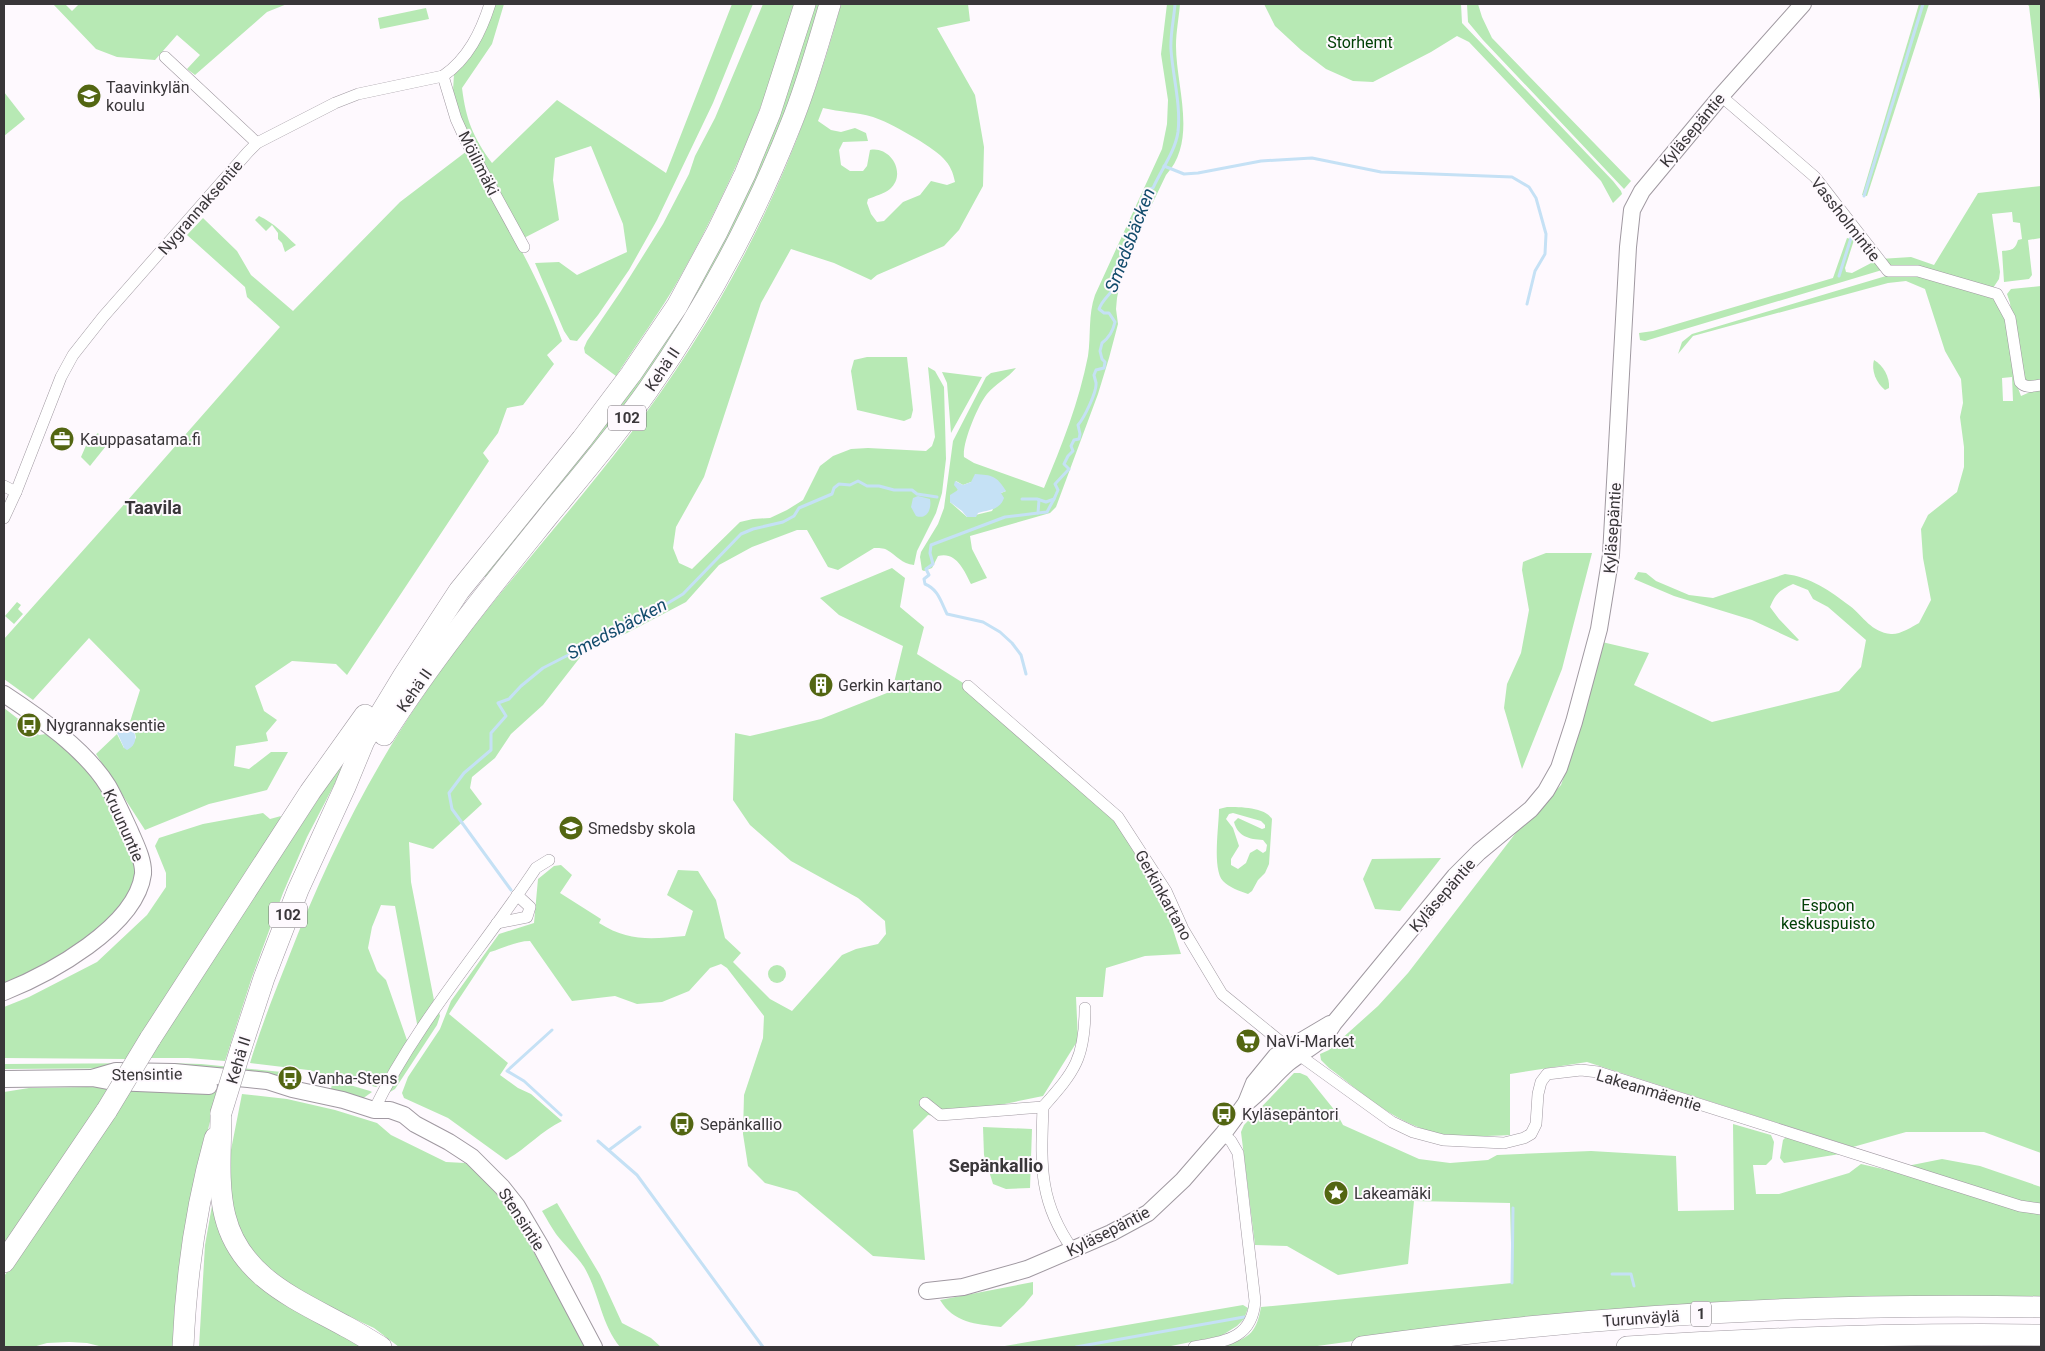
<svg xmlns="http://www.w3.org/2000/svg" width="2045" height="1351" font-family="Roboto,sans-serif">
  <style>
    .green { fill: #b7e9b4; fill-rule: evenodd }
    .water { fill: #c5e1f5 }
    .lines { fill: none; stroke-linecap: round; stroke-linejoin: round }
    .stream { stroke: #c5e1f5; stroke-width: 3 }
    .street-casing { stroke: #a099a1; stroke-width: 12 }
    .secondary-casing { stroke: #a099a1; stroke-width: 18 }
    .highway-casing { stroke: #a099a1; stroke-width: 22 }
    .street { stroke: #fff; stroke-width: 11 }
    .secondary { stroke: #fff; stroke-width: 16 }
    .highway { stroke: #fff; stroke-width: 21 }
    .highway-bridge-casing { stroke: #a099a1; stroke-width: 22; stroke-linecap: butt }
    .highway-bridge { stroke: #fff; stroke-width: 21 }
    .labels { text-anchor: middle; stroke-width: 4; stroke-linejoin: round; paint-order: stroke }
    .shield { fill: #fef9fe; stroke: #747074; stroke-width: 1 }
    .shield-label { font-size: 15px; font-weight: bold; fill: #393639 }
    .park-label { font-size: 16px; fill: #024006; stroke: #fef9fe }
    .poi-label { font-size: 16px; fill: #393639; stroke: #fef9fe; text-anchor: start }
    .street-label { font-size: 16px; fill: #393639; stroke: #fef9fe }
    .water-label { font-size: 18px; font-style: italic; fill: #134c6c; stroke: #fef9fe }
    .neighbourhood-label { font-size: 18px; font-weight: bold; fill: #393639; stroke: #fef9fe }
  </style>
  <rect width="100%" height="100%" fill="#fef9fe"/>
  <g class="green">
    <path d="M53,4H65L72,11L79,4H287L267,12L195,75L187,69L200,55L177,35L155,60L117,57L96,49Z"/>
    <path d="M495,4H504L492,44L462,88C466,120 473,137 492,163L557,100L666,173L732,4H753L713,103L657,220L629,270L598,315L577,341L570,340L564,331L535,263L559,262L577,275L627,252L623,224L591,146L555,158L553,180L559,220L522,239L467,135L453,91L454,74Z"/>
    <path d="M763,4H794C769,99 728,191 680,277C661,311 637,343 616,376L585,353L584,348L587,341L621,291L663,224L689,174L695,156L715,118Z"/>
    <path d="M815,4H820L791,100L752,194L690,310L614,421L487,578L484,576L575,462L779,117Z"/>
    <path d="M841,4H968L970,21L937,28L975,95L984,147L983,186L959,230L944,246L877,275L871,280L834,263L791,249L761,303L704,477L676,527L673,548L679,563L692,569L740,522L753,519L770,518L787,510L803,500L820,466L833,456L851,449L868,448L926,451L932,446L935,437L928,367L935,371L944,387L946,459L942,493L936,513L917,551L914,565C902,564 896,555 887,550C884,548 878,548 874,548L838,570L828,567L807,530H797L752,547L719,565L686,602L627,633L585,651L543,705L511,734L495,758L472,777L470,788L482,804L433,849L409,842L411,882L434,1000L418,1029L395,906L381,905L372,927L368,948L377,971L386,980L408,1043L379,1085L376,1087L308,1070L250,1063C261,1027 274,994 288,959C323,869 364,783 419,702C482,608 560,526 628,437C728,306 799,163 841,4ZM823,108C840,112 856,112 873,117C889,122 932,146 943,158C950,165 953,172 955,182L947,185L931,181L920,195L903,202L884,221L877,222L871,214L867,203L868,199C875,196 884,194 890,189C907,174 891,146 870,150L867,166L863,171H850L841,165L839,150L843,142L868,141L866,133L855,128L841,132L831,130L818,121Z"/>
    <path d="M1167,4H1180C1179,17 1176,32 1176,46C1176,87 1198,140 1166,175L1124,263L1117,298L1116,309L1118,324L1109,358L1098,394L1056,507L1050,513L970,536L972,549L987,578L971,584C964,570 956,551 938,556L932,568L924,571L922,570L920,557L921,552L938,524L944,508L953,441L986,377L991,373L1016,368C1008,378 995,384 987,394C978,405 962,443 964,457L974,463L1044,488C1062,445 1079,402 1088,356C1091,335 1088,315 1095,295L1162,149L1167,124L1168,100L1161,54ZM956,481L963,485L971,482L1006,491L1001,493L992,511L967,517L950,502L958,490Z"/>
    <path d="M1264,4H1461L1462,23L1613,181L1621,191L1622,194L1613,203L1601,181L1469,42L1457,36L1431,52L1373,82L1353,81L1326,69L1301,50L1275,26Z"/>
    <path d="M1467,4H1478L1482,17L1492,38L1631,181L1624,189L1483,40L1468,22Z"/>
    <path d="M1919,4H1929L1867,196L1862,195Z"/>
    <path d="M2027,4H2041V108L2029,6Z"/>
    <path d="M426,8L429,19L380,29L378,18Z"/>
    <path d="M4,92L25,119L4,136Z"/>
    <path d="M467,151C501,214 538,274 562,341L547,355L554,364L523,405L507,408L498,433L483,453L489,461L347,675L336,664L292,661L255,686L264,711L277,720L266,733L268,741L236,746L234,766L249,769L271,752H288L267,790L209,804L145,830L96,754L117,734L124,748L136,738L135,733L129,725L140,690L89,638L33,700L4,679V639L120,509L280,327L247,297L245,287L187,235L203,218L237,251L251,275L293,311L400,202Z"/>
    <path d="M2041,186V238L2028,240L2032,275L2029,279L2004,282L2002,251C2012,250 2015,250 2018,240L2022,239L2020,223L2013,222L2012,212L1992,214L2000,272L1999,279L1993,288L1893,268L1880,259L1911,257L1934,265L1978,193Z"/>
    <path d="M259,216C274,223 284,234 296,245L285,252L282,243L278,239V233L272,225L266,231L255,220Z"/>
    <path d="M1847,238L1854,240L1845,268L1846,272L1852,273L1875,261L1882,270L1645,341L1640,340L1639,333L1653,331L1833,278Z"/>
    <path d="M1909,273L1992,296L2004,311L2015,380L2021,396L2041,387V1153L1984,1132H1906L1853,1147L1587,1062L1510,1074V1135C1485,1136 1450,1139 1426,1130C1389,1118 1360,1091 1329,1068L1321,1060L1320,1054L1329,1050L1378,1006L1408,973L1518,830L1561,785L1577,740L1602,642L1649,653L1634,685L1712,722L1839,691L1861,667L1866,640L1828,607L1813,599L1808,590L1793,584C1780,590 1776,593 1770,607L1779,619L1799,640L1797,641L1752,620L1674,596L1634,579L1638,572L1646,573L1656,581L1689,595L1713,598L1785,574C1811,577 1830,591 1850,606C1864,617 1871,632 1891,634C1899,635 1912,627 1919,623L1931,600L1923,558L1921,529L1928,515L1957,492L1964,467V447L1960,417L1963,403L1961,379L1945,351L1925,289L1906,281L1888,283L1693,336L1678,354L1682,342L1692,334L1886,276ZM2012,377L2013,401H2003L2002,378Z"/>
    <path d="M2041,286V383L2028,385L2017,371L2010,303L2007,294L2011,289Z"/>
    <path d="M867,357H907L913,410L911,418L904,421L857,410L851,371L854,360Z"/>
    <path d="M1874,360C1883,365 1890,377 1889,388L1885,390C1876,383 1871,370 1874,360Z"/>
    <path d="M942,372L982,377L951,433L947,383Z"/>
    <path d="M98,433L106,446L90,466L81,457L88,441Z"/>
    <path d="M1546,553H1592L1562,669L1522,769L1504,708L1507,684L1521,653L1529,610L1522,570L1523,562Z"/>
    <path d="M892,568L905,578L900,607L924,627L917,654L968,686L1128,832L1137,861L1163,899L1181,954L1145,956L1106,968L1103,997H1076L1078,1040L1043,1096L941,1117L928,1115L913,1130L925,1260L873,1256L797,1192L765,1183L748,1166L743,1134L744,1095L763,1038L764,1016L727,968L721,964L710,968L689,991L662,1002L637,1004L615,996L572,1001L530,941C516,941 504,948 490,952L449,1014L508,1063L500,1075L518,1088L531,1094L562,1121C541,1131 526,1149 506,1160L448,1118L404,1098L402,1093L408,1077L440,1029L451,1001L499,934L534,923L538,879L554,866L561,865L572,875L560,893L601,919L599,923C629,942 651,939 685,936L693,911L667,895L678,870L698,871L716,900L725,938L741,953L733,962L770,999L792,1011L842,955L856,949L878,944L886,934L885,921L858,898L791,861L750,825L733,800L735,733L750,736L821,719L892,691L903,646L839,615L820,598Z"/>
    <path d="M17,602L21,605L18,609L23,614L14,624L5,616Z"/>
    <path d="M4,708L39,735L46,734L59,743L99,782L134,856L137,872L127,902L68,955L4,988Z"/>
    <path d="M360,735L307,837L283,893L252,977L225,1061L188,1058H149Z"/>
    <path d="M1227,807C1240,807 1265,807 1272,819L1269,864L1265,873L1258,880L1252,891L1248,894C1239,891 1229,887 1223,881C1212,869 1219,826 1219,809ZM1233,813L1261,821L1265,825V828L1262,829L1238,818L1234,822C1238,837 1249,839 1263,840L1267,845L1266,851L1263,853L1257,849L1250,853L1246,863L1238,869L1231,865V859L1239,846L1233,828L1226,819L1229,814Z"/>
    <path d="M263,813L270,819L281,816L271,840L128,1059L4,1058V1007L29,997L97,962L147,915L166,887V873L155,846L159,838L203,824Z"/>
    <path d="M1441,858L1400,911L1375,909L1363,879L1372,859Z"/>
    <circle cx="777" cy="974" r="9"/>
    <path d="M439,1012L440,1016L437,1025L395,1089L390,1092L393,1082Z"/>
    <path d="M165,1063L201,1064L282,1072L280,1077L154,1068L4,1069V1064Z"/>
    <path d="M1294,1073H1300L1307,1076L1336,1112L1343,1125L1419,1159L1450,1163L1488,1160L1497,1155L1591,1151L1676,1156L1678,1211L1734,1210L1733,1124L1771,1135L1774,1142L1772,1159L1766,1165H1753L1756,1194H1779L1849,1173L1861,1164L1887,1170L1942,1159L1980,1166L2041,1187V1299L1419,1332L1310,1347H1222C1247,1338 1256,1336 1261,1307L1512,1283L1510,1203L1414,1201L1408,1264L1338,1275L1287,1246L1255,1245L1241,1132L1244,1125Z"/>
    <path d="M333,1080L370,1091L372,1092L362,1099L331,1089Z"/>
    <path d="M87,1087L191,1089L217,1092L192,1197L175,1347H103L87,1343L69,1342L47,1343L33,1347H4V1276L12,1266L4,1246V1092L29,1088Z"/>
    <path d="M242,1094L287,1099L335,1110L377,1123L391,1135L446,1162L465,1163L481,1174L517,1221L585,1347H399L374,1328L312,1299L283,1283L246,1246L234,1220L228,1188L229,1160Z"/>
    <path d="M983,1127L1032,1129L1030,1188L1006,1189L993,1184L984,1155Z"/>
    <path d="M1786,1137L1840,1154L1784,1163L1780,1158L1783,1140Z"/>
    <path d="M216,1183L228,1238L371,1347H199L205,1245Z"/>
    <path d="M557,1203L600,1275L622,1323L651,1338L661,1347H620C601,1324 599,1292 584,1267C576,1255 564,1245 556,1234C551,1227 547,1219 542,1211Z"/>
    <path d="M1033,1282V1294L1024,1305L1001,1327C975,1324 954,1323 940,1300Z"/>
    <path d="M1243,1305L1248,1308L1244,1319L1237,1326L1221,1336L1166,1347H999Z"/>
  </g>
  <g class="water">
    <path d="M975,474C992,475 997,476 1006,491L1001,493L1004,498C1000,510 989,510 978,513L976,517H967L962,511L950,502V495L958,490L954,485L955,481L963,485L971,482Z"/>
    <path d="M918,496L930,499C932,509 927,520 916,516L911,507L913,498Z"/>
    <path d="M122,723C136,726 141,743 127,750L124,748L116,730L119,724Z"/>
  </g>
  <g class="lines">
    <g class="stream">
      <path d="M1164,166L1184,174L1198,173L1261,161L1312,158L1381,172L1512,177L1529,187L1536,198L1546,234L1545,254L1535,271L1527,304"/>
      <path d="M1864,196L1923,4"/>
      <path d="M1839,276L1851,238"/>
      <path d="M1022,499H1037L1046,502L1054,499L1058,490L1055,484L1069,469L1064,464L1068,456L1073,451L1071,446L1074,440L1079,439L1080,434L1078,425C1084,418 1097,392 1096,383C1096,382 1094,376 1094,375L1096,370L1104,368L1105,362L1102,359L1100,351L1102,343C1110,337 1113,331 1115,322L1109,313H1104L1099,309C1105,293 1120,292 1113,273L1127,246L1131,244L1134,229L1149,201L1147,196L1149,189L1153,188C1161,170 1175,152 1178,132C1181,105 1173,77 1171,50C1170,35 1174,19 1175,4"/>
      <path d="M1038,513L1047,512L1054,499"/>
      <path d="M1026,674L1021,655L1012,643L1000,632L983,622L947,614C941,602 938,589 925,584L924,579L929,575L926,569L933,564L930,553L931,545L1005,517L1038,513L1039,500"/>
      <path d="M511,890L452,809L449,793L464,773L491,750V733L506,716L498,703L509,699L521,686L543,668L658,609L683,594L741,534L753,529L783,522L794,516L799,508L832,494L834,488L839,484L850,485L858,481L867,486H879L894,490H912L917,494L937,497"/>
      <path d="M552,1030L507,1071L524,1081L561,1115"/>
      <path d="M598,1141L637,1175L763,1347"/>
      <path d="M609,1150L640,1127"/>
      <path d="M1612,1274H1631L1634,1286"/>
      <path d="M1512,1283L1513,1208"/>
      <path d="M1076,1347L1244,1317"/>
    </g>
    <defs>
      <g id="street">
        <path d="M165,57L257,143"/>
        <path d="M443,76L456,119L466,141L524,247"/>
        <path d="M1721,96L1815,177L1888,271H1918L1997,294L2010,318L2020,382C2026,389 2033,386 2041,385"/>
        <path d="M4,486L16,492"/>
        <path d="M4,518L16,492L61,377L73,355L103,317L248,152L257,143L335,103L358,94L443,76C468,59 481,32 490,4"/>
        <path d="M968,686L1118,817L1166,891L1183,929L1222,994L1281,1042L1392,1122L1413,1132L1443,1140L1504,1143L1524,1138L1531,1134L1536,1124L1538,1094L1541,1082L1547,1074L1581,1070L1598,1072L2020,1206L2041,1209"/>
        <path d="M497,923L527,917L530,907L517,895"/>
        <path d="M925,1103L940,1115L1043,1107"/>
        <path d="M1043,1107C1041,1164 1038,1201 1073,1250"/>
        <path d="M1043,1107C1075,1071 1085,1058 1085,1008"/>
        <path d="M374,1110C416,1023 483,948 536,868L549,860"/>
        <path d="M1194,1347C1225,1341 1252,1339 1255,1301L1238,1153L1231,1141L1223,1134"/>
      </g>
      <g id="secondary">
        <path d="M4,694C39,717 86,750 108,786C116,800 123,816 130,831C135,843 144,860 143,874C136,927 49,974 4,992"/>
        <path d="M92,1078L116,1071L174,1072L248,1079L267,1081L292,1089L343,1100L374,1110H390L404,1115L415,1124L449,1142L472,1157L502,1187L517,1206L540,1245L594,1347"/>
        <path d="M4,1079L92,1078L113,1082L209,1086"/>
        <path d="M1246,1103C1262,1091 1273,1076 1288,1063C1307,1048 1321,1045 1334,1023L1455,876L1479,852L1531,809L1546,791L1559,768L1574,722L1599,629L1611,555L1628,247L1632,210L1642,191L1721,96L1803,4"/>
        <path d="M927,1291L963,1287L1027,1269L1111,1233L1148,1213L1183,1180L1223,1134L1246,1103L1254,1083L1276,1056L1330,1024"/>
      </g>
      <g id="highway">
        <path d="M384,735C433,658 491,587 548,516C582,475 617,434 648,390C706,307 754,218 791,124C807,85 818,44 830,4"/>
        <path d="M150,1039L310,792L365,715"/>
        <path d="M241,1048L264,978L298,890L345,787L364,741L404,675L459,591L582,439L631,374L677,306L717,232L745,174L770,113L805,4"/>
        <path d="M221,1113C221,1146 217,1184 225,1216C240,1277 296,1299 345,1326C357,1332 369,1340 381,1347"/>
        <path d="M4,1262L107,1110"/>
        <path d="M183,1347C186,1277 196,1206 215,1138"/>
        <path d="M1362,1347C1587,1315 1814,1303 2041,1307"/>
        <path d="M1627,1347C1765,1338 1903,1333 2041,1335"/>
      </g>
    </defs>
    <use href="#street" class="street-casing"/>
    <use href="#secondary" class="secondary-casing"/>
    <use href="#highway" class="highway-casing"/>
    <use href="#street" class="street"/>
    <use href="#secondary" class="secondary"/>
    <use href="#highway" class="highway"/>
    <defs>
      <g id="highway-bridge">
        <path d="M107,1110L150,1039"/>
        <path d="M221,1113L241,1048"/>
      </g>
    </defs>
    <use href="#highway-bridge" class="highway-bridge-casing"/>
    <use href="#highway-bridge" class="highway-bridge"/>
  </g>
  <defs>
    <symbol id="school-disc" viewBox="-11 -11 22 22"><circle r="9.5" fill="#536612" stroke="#fef9fe"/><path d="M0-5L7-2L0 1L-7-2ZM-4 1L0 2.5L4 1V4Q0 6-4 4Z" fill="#fff"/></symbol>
    <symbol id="office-disc" viewBox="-11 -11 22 22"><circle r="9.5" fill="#536612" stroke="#fef9fe"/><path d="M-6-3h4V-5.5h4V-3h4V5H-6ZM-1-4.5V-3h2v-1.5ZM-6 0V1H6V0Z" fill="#fff"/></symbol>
    <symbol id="building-disc" viewBox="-11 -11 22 22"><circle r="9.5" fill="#536612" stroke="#fef9fe"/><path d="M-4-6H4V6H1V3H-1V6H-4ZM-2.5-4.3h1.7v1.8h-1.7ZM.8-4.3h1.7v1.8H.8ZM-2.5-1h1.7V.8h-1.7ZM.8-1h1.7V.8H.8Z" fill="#fff"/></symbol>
    <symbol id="bus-disc" viewBox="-11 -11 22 22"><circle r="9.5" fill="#536612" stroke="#fef9fe"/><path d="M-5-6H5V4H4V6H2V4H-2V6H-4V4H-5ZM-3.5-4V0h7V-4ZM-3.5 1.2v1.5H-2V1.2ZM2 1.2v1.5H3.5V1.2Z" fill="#fff"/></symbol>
    <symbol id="supermarket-disc" viewBox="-11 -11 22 22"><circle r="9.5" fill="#536612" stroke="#fef9fe"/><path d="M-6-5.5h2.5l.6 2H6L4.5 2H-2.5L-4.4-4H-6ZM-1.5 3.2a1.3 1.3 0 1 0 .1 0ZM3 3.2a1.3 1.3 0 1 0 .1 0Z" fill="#fff"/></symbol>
    <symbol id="sight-disc" viewBox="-11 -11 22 22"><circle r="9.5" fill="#536612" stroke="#fef9fe"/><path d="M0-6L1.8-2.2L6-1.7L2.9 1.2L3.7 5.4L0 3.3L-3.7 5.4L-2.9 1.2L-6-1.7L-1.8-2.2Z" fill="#fff"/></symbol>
  </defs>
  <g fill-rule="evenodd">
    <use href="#school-disc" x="75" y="82" width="28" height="28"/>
    <use href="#office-disc" x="48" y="425" width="28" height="28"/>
    <use href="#building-disc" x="807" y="671" width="28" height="28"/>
    <use href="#bus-disc" x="15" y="711" width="28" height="28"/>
    <use href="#school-disc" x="557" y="814" width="28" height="28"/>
    <use href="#supermarket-disc" x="1234" y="1027" width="28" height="28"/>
    <use href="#bus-disc" x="276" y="1064" width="28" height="28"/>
    <use href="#bus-disc" x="1210" y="1100" width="28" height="28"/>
    <use href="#bus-disc" x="668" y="1110" width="28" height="28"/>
    <use href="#sight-disc" x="1322" y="1179" width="28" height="28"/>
  </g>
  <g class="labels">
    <g class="shield">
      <rect x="608" y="405.5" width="38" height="25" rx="4"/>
      <rect x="269" y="902.5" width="38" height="25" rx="4"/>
      <rect x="1691" y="1301.5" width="20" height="25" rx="4"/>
    </g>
    <g class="shield-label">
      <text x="627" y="423">102</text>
      <text x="288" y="920">102</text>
      <text x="1701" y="1319">1</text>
    </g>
    <g class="park-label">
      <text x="1360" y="48">Storhemt</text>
      <text x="1828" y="911">Espoon<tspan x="1828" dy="18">keskuspuisto</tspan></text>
    </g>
    <g class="poi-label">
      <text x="106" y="93">Taavinkylän<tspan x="106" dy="18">koulu</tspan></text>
      <text x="80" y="445">Kauppasatama.fi</text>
      <text x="838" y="691">Gerkin kartano</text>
      <text x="46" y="731">Nygrannaksentie</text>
      <text x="588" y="834">Smedsby skola</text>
      <text x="1266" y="1047">NaVi-Market</text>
      <text x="308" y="1084">Vanha-Stens</text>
      <text x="1242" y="1120">Kyläsepäntori</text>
      <text x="700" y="1130">Sepänkallio</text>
      <text x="1354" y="1199">Lakeamäki</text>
    </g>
    <g class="street-label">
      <text transform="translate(1692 130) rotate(-50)" y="6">Kyläsepäntie</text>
      <text transform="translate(479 163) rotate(63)" y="6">Möilimäki</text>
      <text transform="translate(200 207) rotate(-49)" y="6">Nygrannaksentie</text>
      <text transform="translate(1846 219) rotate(52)" y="6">Vassholmintie</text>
      <text transform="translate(662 369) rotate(-56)" y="6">Kehä II</text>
      <text transform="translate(1612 528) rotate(-86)" y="6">Kyläsepäntie</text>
      <text transform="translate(414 690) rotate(-55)" y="6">Kehä II</text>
      <text transform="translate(124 825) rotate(66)" y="6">Kruununtie</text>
      <text transform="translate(1164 895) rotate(61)" y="6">Gerkinkartano</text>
      <text transform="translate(1442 895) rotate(-49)" y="6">Kyläsepäntie</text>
      <text transform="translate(238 1060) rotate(-73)" y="6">Kehä II</text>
      <text transform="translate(147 1074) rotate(-1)" y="6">Stensintie</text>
      <text transform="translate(1649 1090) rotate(17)" y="6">Lakeanmäentie</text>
      <text transform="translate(522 1219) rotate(57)" y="6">Stensintie</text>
      <text transform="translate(1108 1231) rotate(-27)" y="6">Kyläsepäntie</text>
      <text transform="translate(1641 1318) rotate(-4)" y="6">Turunväylä</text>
    </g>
    <g class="water-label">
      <text transform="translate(1130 240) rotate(-69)" y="6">Smedsbäcken</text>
      <text transform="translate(617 629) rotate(-28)" y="6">Smedsbäcken</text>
    </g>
    <g class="neighbourhood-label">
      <text x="153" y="514">Taavila</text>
      <text x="996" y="1172">Sepänkallio</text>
    </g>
  </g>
  <rect width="2045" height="1351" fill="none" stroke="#393639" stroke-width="10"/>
</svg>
